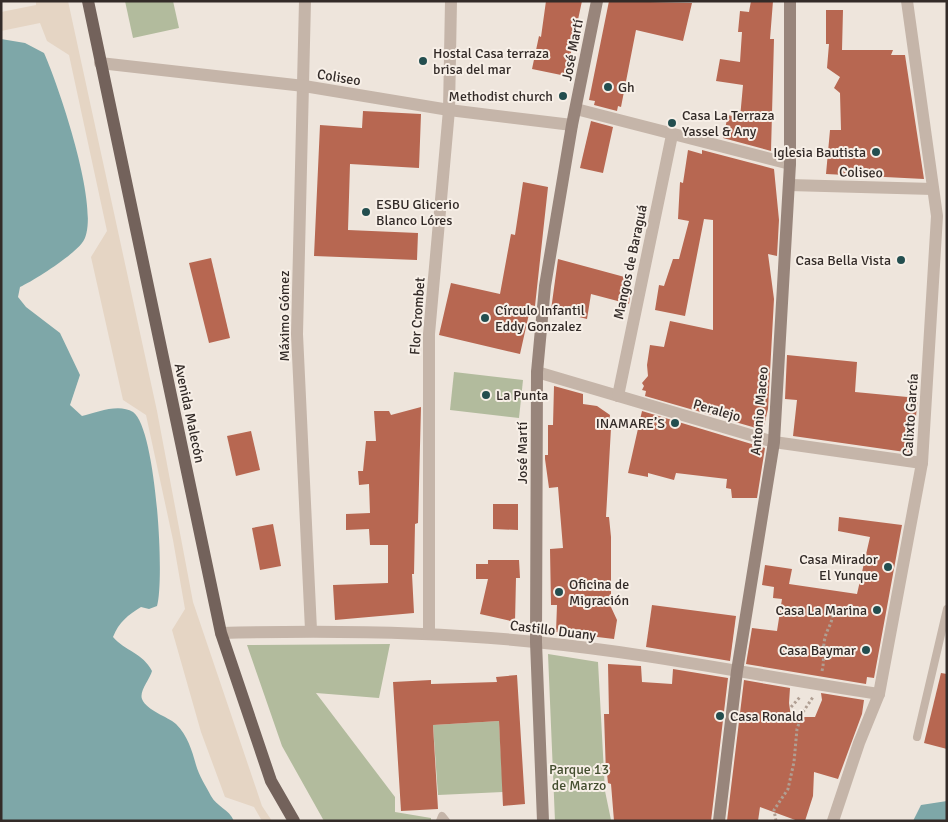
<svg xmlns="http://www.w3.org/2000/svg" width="948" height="822" font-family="Signika,sans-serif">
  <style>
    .green { fill: #b2bb9d }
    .plaza { fill: #e5d5c4 }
    .water { fill: #7ea7a8 }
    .building { fill: #b76751 }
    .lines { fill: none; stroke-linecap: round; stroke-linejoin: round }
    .path { stroke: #b09f93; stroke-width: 3; stroke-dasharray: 2.5 2.5; stroke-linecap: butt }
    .lane { stroke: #c5b5a9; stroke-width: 8 }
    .street { stroke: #c5b5a9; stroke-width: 12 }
    .secondary { stroke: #98857b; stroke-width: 12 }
    .primary { stroke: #73625b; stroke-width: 12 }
    .poi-dot { fill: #234e4f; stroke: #f7efe7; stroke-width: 2 }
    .labels { text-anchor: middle; stroke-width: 4; stroke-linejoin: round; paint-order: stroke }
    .street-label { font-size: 14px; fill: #332b28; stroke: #f7efe7 }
    .poi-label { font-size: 14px; fill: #332b28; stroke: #f7efe7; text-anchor: start }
    .park-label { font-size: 14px; fill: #444e2f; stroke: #f7efe7 }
  </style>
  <rect width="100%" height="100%" fill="#eee5dc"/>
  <g class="green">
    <path d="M125,1H173L179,28L133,38Z"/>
    <path d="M454,372L523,380L519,418L450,410Z"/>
    <path d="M390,644L379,698L316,693L395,797V812L431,818V821H324L282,746L247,645Z"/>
    <path d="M548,654L598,662L605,791L611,820L555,821Z"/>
    <path d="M499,721L503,792L438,795L433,725Z"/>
  </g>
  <path class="plaza" d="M36,1H68L157,411L193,602L262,806L272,821H262L254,807L225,797L201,732L172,630L185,609L173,540L146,415L123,400L91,257L107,231L69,55L47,41L40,23L1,31V12L36,5Z"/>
  <g class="water">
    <path d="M1,39L25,43L44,53C58,84 104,217 82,243C72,256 35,280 20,287L18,297L26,307L60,333L80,375L70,405L82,416C97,412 119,403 133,412C156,428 165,578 157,606L149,609L141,607C128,615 119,622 113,637C125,651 143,653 152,671C150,679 139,691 142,699C147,711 167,716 176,724C188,736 192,751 196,765C199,776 206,786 211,796C217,807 229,809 234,821H1Z"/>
    <path d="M947,801V821H913L921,805Z"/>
  </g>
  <g class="building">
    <path d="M546,1H582L566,76L532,69L539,36L541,37Z"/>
    <path d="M609,1L692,3L683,41L636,30L621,107L618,106L617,111L594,105L595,101L589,100Z"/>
    <path d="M751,1H773L770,39H774L771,151L723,138L728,115L740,118L743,85L716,81L720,59L740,62L742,32H738L740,11L749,12Z"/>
    <path d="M826,10H843L842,50H893L891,55H905L924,179L826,174L830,130H841L840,93L834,88L840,77L827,68L829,44H826Z"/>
    <path d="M363,111L421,114L419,168L350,164L348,230L418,233L417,260L314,256L320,125L362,128Z"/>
    <path d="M591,121L613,127L603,173L580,168Z"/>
    <path d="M688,150L702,154V150L774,169L779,220L777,256L768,254L774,299L768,409L763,430L645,396L646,391L642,390L644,386L642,383L648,376L647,365L650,345L664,347L670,321L713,330V220L704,219L685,316L655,310L659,285L664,286L673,259H679L689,221L678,219L680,182L683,183Z"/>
    <path d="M523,182L548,187L535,306L531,305L520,354L439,335L451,283L500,294L511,234L515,235Z"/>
    <path d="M211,258L230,338L209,343L189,263Z"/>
    <path d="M558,259L632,279L629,304L591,294L587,319L551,310Z"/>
    <path d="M787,355L857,362L855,392L918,398L912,453L793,436L797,400L785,399Z"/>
    <path d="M554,386L583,394V404L597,406L610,415L608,427L611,428L606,517H609L611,537V607L617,620L614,639L556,632L557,605H551L550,549L563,548L558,487L549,488L545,459V455H548V425H553Z"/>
    <path d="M421,407L418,523L415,524L414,574H412L414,613L335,620L333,585L388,583V545H370L369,529L346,530V514L370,513L369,484L359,485L358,471H363L366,441H376L374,411H389L391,415Z"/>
    <path d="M642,411L765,448L757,498H732L731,489L726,488L727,479L676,473L674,480L648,473V477L628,473Z"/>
    <path d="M251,431L260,470L236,476L227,436Z"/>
    <path d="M493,504H518V530L493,529Z"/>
    <path d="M839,517L902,525L874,678L867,677L866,684L746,664L752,628L777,631L782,599L773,598L774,587L762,585L765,565L792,569L789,584L857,594L870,537L838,531Z"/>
    <path d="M273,524L281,566L260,570L252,528Z"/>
    <path d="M488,560H519L520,578H516L515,622L480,614L488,579H476V564H488Z"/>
    <path d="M652,605L736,616L730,661L646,647Z"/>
    <path d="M608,664L641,666L642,682L672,684L673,669L728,678L711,821H614L611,784L608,783L607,774H606L604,714H609Z"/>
    <path d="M941,673L947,674V749L924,743Z"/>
    <path d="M517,675L525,804L503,806L499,721L433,725L438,809L401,811L393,682L431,680V684L497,682L496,677Z"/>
    <path d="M744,680L790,688L789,703L791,717H815L822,700L821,693L864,700L862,714L838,779L814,772L813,796L805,821H798L760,807L758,821H727Z"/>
  </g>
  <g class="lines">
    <g class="path">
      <path d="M822,671C825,659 822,649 825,638C827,628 834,622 832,611"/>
      <path d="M791,707L801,696"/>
      <path d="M776,821L774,810L788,789L794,762L797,729L803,712L813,697"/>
    </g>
    <g class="lane">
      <path d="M917,737L947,609"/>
      <path d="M440,821L442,816L446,821"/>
    </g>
    <g class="street">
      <path d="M305,1L297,334L311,630"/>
      <path d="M100,63L304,86L449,110L572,125"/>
      <path d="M576,109L790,164"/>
      <path d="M789,185L933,189"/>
      <path d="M537,372L774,442L922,463"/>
      <path d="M618,396L672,135"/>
      <path d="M221,633C326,630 430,631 535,642C650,653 764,677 879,694"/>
      <path d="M429,633V334L449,110L451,1"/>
      <path d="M833,821L859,743L879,694L922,463L937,216L907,1"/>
    </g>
    <g class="secondary">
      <path d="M543,821L536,642L537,372L545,286L572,125L597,1"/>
      <path d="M719,821L737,671L774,442L790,164V1"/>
    </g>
    <path class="primary" d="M88,1L221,633L271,781L294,821"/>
  </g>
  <g class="poi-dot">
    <circle cx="423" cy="61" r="5"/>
    <circle cx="608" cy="87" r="5"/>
    <circle cx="563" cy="96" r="5"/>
    <circle cx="672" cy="123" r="5"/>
    <circle cx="876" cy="152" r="5"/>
    <circle cx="366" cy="212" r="5"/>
    <circle cx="901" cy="260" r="5"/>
    <circle cx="485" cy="318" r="5"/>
    <circle cx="486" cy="395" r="5"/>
    <circle cx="675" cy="423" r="5"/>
    <circle cx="888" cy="567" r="5"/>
    <circle cx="559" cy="592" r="5"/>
    <circle cx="877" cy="610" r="5"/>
    <circle cx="866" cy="650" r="5"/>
    <circle cx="720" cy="716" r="5"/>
  </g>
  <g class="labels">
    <g class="street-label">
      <text transform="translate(572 50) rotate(-79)" y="5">José Martí</text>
      <text transform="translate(339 77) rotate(9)" y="5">Coliseo</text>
      <text transform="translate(861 172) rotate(1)" y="5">Coliseo</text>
      <text transform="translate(630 262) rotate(-78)" y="5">Mangos de Baraguá</text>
      <text transform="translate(284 316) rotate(-90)" y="5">Máximo Gómez</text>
      <text transform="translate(417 316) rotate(-86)" y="5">Flor Crombet</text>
      <text transform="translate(717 410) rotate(16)" y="5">Peralejo</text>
      <text transform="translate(759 411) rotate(-85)" y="5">Antonio Maceo</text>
      <text transform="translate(190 413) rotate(78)" y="5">Avenida Malecón</text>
      <text transform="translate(910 415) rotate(-86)" y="5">Calixto García</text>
      <text transform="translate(522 453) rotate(-90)" y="5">José Martí</text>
      <text transform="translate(553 630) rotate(7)" y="5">Castillo Duany</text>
    </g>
    <g class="poi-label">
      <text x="433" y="58">Hostal Casa terraza<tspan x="433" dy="16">brisa del mar</tspan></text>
      <text x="618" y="92">Gh</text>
      <text x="553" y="101" text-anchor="end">Methodist church</text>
      <text x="682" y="120">Casa La Terraza<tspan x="682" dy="16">Yassel &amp; Any</tspan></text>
      <text x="866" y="157" text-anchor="end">Iglesia Bautista</text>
      <text x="376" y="209">ESBU Glicerio<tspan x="376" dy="16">Blanco Lóres</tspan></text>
      <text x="891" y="265" text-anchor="end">Casa Bella Vista</text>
      <text x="495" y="315">Círculo Infantil<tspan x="495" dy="16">Eddy Gonzalez</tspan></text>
      <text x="496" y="400">La Punta</text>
      <text x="665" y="428" text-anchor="end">INAMARE’S</text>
      <text x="878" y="564" text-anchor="end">Casa Mirador<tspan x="878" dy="16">El Yunque</tspan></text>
      <text x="569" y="589">Oficina de<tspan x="569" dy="16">Migración</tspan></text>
      <text x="867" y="615" text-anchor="end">Casa La Marina</text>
      <text x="856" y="655" text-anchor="end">Casa Baymar</text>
      <text x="730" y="721">Casa Ronald</text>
    </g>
    <g class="park-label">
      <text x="579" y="774">Parque 13<tspan x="579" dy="16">de Marzo</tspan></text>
    </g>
  </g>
  <rect width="948" height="822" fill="none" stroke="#332b28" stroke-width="5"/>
</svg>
